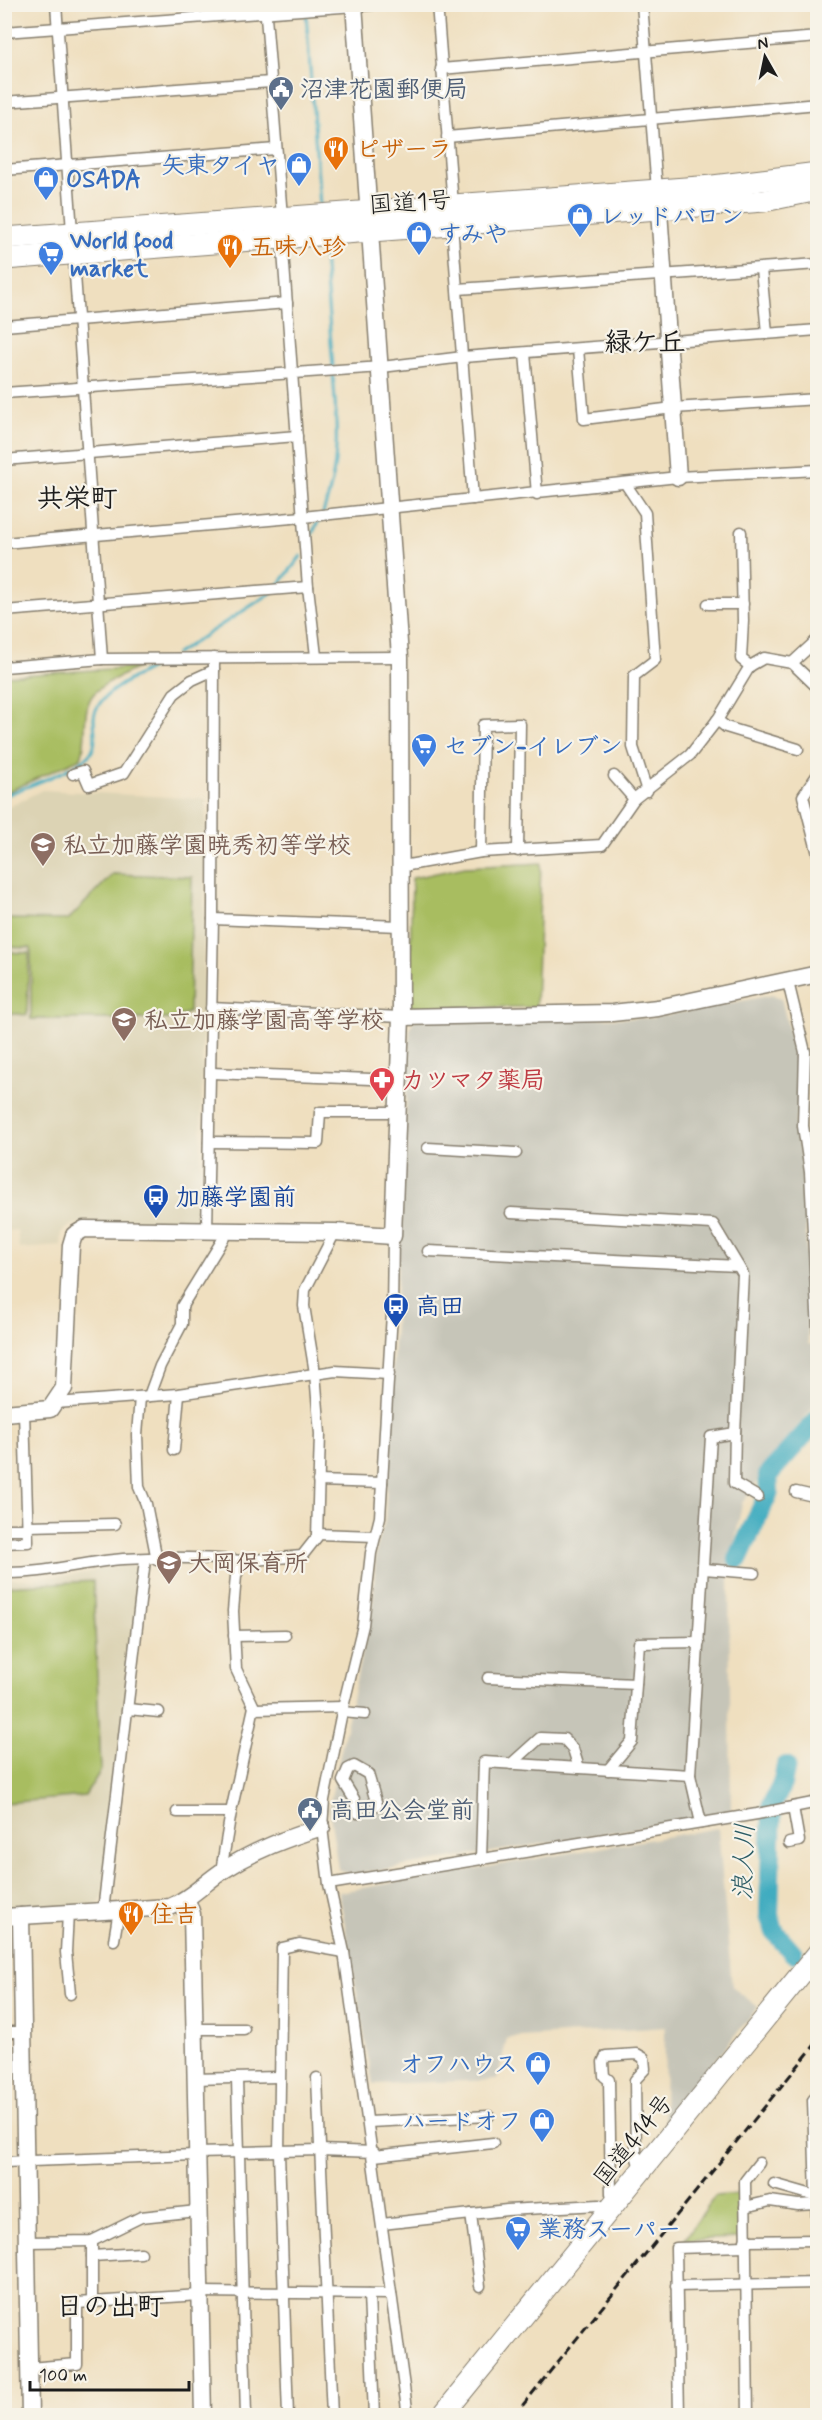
<svg xmlns="http://www.w3.org/2000/svg" width="822" height="2420" font-family="Mynerve,'Klee One',sans-serif">
  <style>
    .built { fill: #dcd3b4 }
    .industrial { fill: #c6c5b8 }
    .green { fill: #a8bd61; stroke: #626c3e; stroke-width: 1.5 }
    .lines { fill: none; stroke-linecap: round; stroke-linejoin: round }
    .stream { stroke: #40acc0; stroke-width: 3 }
    .river { stroke: #40acc0; stroke-width: 20 }
    .street-casing { stroke: #867e6e; stroke-width: 13 }
    .secondary-casing { stroke: #867e6e; stroke-width: 19 }
    .highway-casing { stroke: #867e6e; stroke-width: 23 }
    .street { stroke: #fff; stroke-width: 10 }
    .secondary { stroke: #fff; stroke-width: 16 }
    .highway { stroke: #fff; stroke-width: 21 }
    .rail { stroke: #1c1c1c; stroke-width: 3; stroke-dasharray: 9 4.5; stroke-linecap: butt }
    .labels { text-anchor: middle; stroke-width: 4.5; stroke-linejoin: round; paint-order: stroke }
    .service-label { font-size: 24px; font-weight: bold; fill: #4e5e75; stroke: #f7f3e8; text-anchor: start }
    .food-label { font-size: 24px; font-weight: bold; fill: #c56008; stroke: #f7f3e8; text-anchor: start }
    .shop-label { font-size: 24px; font-weight: bold; fill: #366cbe; stroke: #f7f3e8; text-anchor: start }
    .street-label { font-size: 24px; fill: #1c1c1c; stroke: #f7f3e8 }
    .education-label { font-size: 24px; font-weight: bold; fill: #785e54; stroke: #f7f3e8; text-anchor: start }
    .health-label { font-size: 24px; font-weight: bold; fill: #be3a42; stroke: #f7f3e8; text-anchor: start }
    .transit-label { font-size: 24px; font-weight: bold; fill: #164399; stroke: #f7f3e8; text-anchor: start }
    .water-label { font-size: 26px; font-style: italic; fill: #2c5d66; stroke: #f7f3e8 }
    .quarter-label { font-size: 27px; font-weight: bold; fill: #1c1c1c; stroke: #f7f3e8 }
  </style>
  <rect width="100%" height="100%" fill="#f7f3e8"/>
  <filter id="ink" filterUnits="userSpaceOnUse"><feTurbulence type="fractalNoise" baseFrequency=".0167" numOctaves="2"/><feDisplacementMap in="SourceGraphic" scale="12" xChannelSelector="R" yChannelSelector="G"/><feConvolveMatrix kernelMatrix="1 2 1 2 8 2 1 2 1" color-interpolation-filters="sRGB"/></filter>
  <filter id="wash" filterUnits="userSpaceOnUse"><feTurbulence type="fractalNoise" baseFrequency=".008" numOctaves="4" result="noise"/><feDisplacementMap in="SourceGraphic" scale="24" xChannelSelector="R" yChannelSelector="G"/><feGaussianBlur stdDeviation="1.35" result="paint"/><feColorMatrix in="noise" values="0 0 0 0 0 0 0 0 0 0 0 0 0 0 0 0 0 1.4 0 .05"/><feComposite in="paint" operator="in"/></filter>
  <g filter="url(#wash)">
    <rect width="100%" height="100%" fill="#efdfbf"/>
    <g class="built">
      <path d="M42,790L206,799L200,1217L189,1225L74,1224L62,1231L61,1246L19,1249L17,1230L5,1231V809Z"/>
      <path d="M817,1044V1246L816,1172L807,1126L813,1082L808,1046Z"/>
      <path d="M141,1565L102,1899L97,1905L5,1912V1579H32L86,1573L103,1568Z"/>
    </g>
    <g class="industrial">
      <path d="M773,995L781,998L796,1060L799,1100L795,1126L805,1174L808,1344L817,1345V1390L814,1406L791,1434L742,1503L729,1574L731,1813L350,1875L338,1869L329,1807L373,1601L376,1552L385,1520L410,1030L414,1019L651,1018Z"/>
      <path d="M718,1828L732,1987L758,2007L664,2124L665,2027L507,2038L497,2080L373,2084L339,1892Z"/>
    </g>
    <g class="green">
      <path d="M139,667C124,675 95,685 89,702C82,718 88,740 81,758L5,793V676Z"/>
      <path d="M541,863L536,1007L409,1008L412,878L465,867Z"/>
      <path d="M113,874L192,877L189,1012L174,1019H31V948L5,947V919L68,920Z"/>
      <path d="M4,952L29,953L27,1015L5,1013Z"/>
      <path d="M93,1581L101,1770L85,1796L5,1803V1586Z"/>
      <path d="M738,2194L740,2238L684,2240L715,2196Z"/>
    </g>
    <g class="lines">
      <g class="stream">
        <path d="M306,12L320,206"/>
        <path d="M323,243L333,368"/>
        <path d="M323,513C341,465 337,423 333,374"/>
        <path d="M308,542L320,518"/>
        <path d="M278,586L301,556"/>
        <path d="M176,654L271,593"/>
        <path d="M4,796C24,787 79,769 90,754C98,743 94,730 94,718C96,692 142,674 162,662"/>
      </g>
      <g class="river">
        <path d="M738,1559L769,1492L768,1475L818,1419"/>
        <path d="M786,1766L782,1784L772,1804L769,1916L775,1932L793,1953"/>
      </g>
    </g>
  </g>
  <g filter="url(#ink)">
    <g class="lines">
      <defs>
        <g id="street">
          <path d="M56,4L102,659"/>
          <path d="M265,4L282,217"/>
          <path d="M437,4L453,205"/>
          <path d="M642,4L657,190"/>
          <path d="M4,32L382,4"/>
          <path d="M441,69L818,37"/>
          <path d="M4,102L271,82"/>
          <path d="M447,137L818,104"/>
          <path d="M4,170L276,149"/>
          <path d="M452,225L473,499"/>
          <path d="M282,238L308,587L316,656"/>
          <path d="M761,269L767,333"/>
          <path d="M458,289L818,264"/>
          <path d="M4,326L287,303"/>
          <path d="M578,349L584,419L673,408L818,399"/>
          <path d="M525,353L537,494"/>
          <path d="M4,393L382,367L463,357L818,330"/>
          <path d="M4,460L297,436"/>
          <path d="M625,483L645,513L655,660L634,676L633,747L647,791"/>
          <path d="M741,532L743,621L741,659L750,666"/>
          <path d="M4,543L303,517L678,477L818,470"/>
          <path d="M708,604H743"/>
          <path d="M4,611L308,587"/>
          <path d="M792,663L818,688"/>
          <path d="M4,667L102,659L400,657"/>
          <path d="M717,720L726,727L798,749"/>
          <path d="M73,774L83,771L89,785L124,773L174,694L192,680L214,670"/>
          <path d="M818,774L803,796L818,854"/>
          <path d="M614,776L634,799"/>
          <path d="M481,852L483,725L520,724L518,851"/>
          <path d="M403,866L481,852L602,845L634,799L690,755L718,719L750,666L764,658L792,663L818,639"/>
          <path d="M213,919L400,926"/>
          <path d="M788,982L805,1052L803,1126L810,1172L818,1331"/>
          <path d="M211,1008L401,1017"/>
          <path d="M211,1073L397,1080"/>
          <path d="M209,1142L318,1143L320,1112H396"/>
          <path d="M428,1148L516,1153"/>
          <path d="M207,1231L213,919L214,658"/>
          <path d="M393,1236L392,1313L380,1517L371,1553L363,1625L343,1707L324,1800L322,1827L329,1884L344,1952L408,2416"/>
          <path d="M428,1251L738,1266"/>
          <path d="M149,1396L160,1366L182,1324V1306L228,1231"/>
          <path d="M140,1397L137,1435L139,1487L146,1504L157,1560"/>
          <path d="M56,1403L178,1394L335,1371L389,1374"/>
          <path d="M735,1430L734,1483L758,1497"/>
          <path d="M174,1450L179,1394"/>
          <path d="M318,1481L382,1483"/>
          <path d="M796,1492L818,1497"/>
          <path d="M28,1526L115,1524"/>
          <path d="M4,1529H28"/>
          <path d="M317,1534L375,1536"/>
          <path d="M4,1543L28,1542L24,1412"/>
          <path d="M704,1569L754,1573"/>
          <path d="M4,1573C45,1574 83,1562 123,1559C162,1557 202,1557 242,1561"/>
          <path d="M234,1636L285,1635"/>
          <path d="M488,1678L636,1684"/>
          <path d="M128,1709L159,1712"/>
          <path d="M254,1709L343,1707"/>
          <path d="M342,1712L365,1714"/>
          <path d="M511,1764L540,1738L564,1739L573,1749L579,1768"/>
          <path d="M608,1770L632,1741L639,1643L699,1642"/>
          <path d="M690,1775L701,1823"/>
          <path d="M177,1812H231"/>
          <path d="M358,1813L354,1799L343,1781L348,1769L354,1766L368,1774L377,1805"/>
          <path d="M789,1843L799,1841L793,1807"/>
          <path d="M481,1859L484,1762L690,1775L711,1437L735,1433L743,1274L713,1224L511,1213"/>
          <path d="M221,1871L231,1812L254,1707L236,1669L233,1611L236,1576L242,1561L302,1556L317,1537L320,1434L315,1373L304,1306L305,1290L335,1232"/>
          <path d="M329,1884L757,1814L818,1802"/>
          <path d="M103,1911L145,1560"/>
          <path d="M68,1913L66,1952L70,1994"/>
          <path d="M114,1940L119,1910"/>
          <path d="M194,2029H244"/>
          <path d="M4,2032H23"/>
          <path d="M317,2078L332,2416"/>
          <path d="M194,2079L278,2077"/>
          <path d="M237,2079L246,2416"/>
          <path d="M818,2095L813,2100L818,2261"/>
          <path d="M369,2122L489,2116"/>
          <path d="M196,2153L320,2150L374,2152"/>
          <path d="M374,2156L493,2143"/>
          <path d="M4,2162L195,2155"/>
          <path d="M774,2184L816,2196"/>
          <path d="M614,2203L611,2194L609,2080L604,2076L603,2062L606,2056L637,2054L644,2058L645,2069L635,2080L636,2155L641,2171"/>
          <path d="M745,2207L770,2201L798,2205L816,2204"/>
          <path d="M471,2214L480,2286"/>
          <path d="M382,2224L507,2210L599,2205L608,2211"/>
          <path d="M92,2241V2302"/>
          <path d="M745,2241L817,2240"/>
          <path d="M27,2242L92,2241L141,2217L197,2211"/>
          <path d="M92,2256L141,2253"/>
          <path d="M676,2286L818,2283"/>
          <path d="M200,2292L391,2294"/>
          <path d="M369,2294L374,2416"/>
          <path d="M29,2368L77,2364V2303L200,2295"/>
          <path d="M288,2416L279,2153L282,1948L299,1944L344,1952"/>
          <path d="M679,2416L676,2248L745,2246"/>
          <path d="M748,2416L745,2181L759,2163"/>
        </g>
        <g id="secondary">
          <path d="M658,197L678,477"/>
          <path d="M401,1017L612,1013L658,1008L818,974"/>
          <path d="M4,1413L50,1409L64,1388L71,1245L74,1235L84,1229L335,1232L393,1236L401,1017L400,657L354,4"/>
          <path d="M187,1900L192,1914L203,2416"/>
          <path d="M21,1916L30,2416"/>
          <path d="M4,1917L170,1907C192,1898 205,1882 224,1870C255,1850 287,1838 322,1827"/>
        </g>
        <g id="highway">
          <path d="M4,238L713,186L818,173"/>
          <path d="M4,259L764,201L818,190"/>
          <path d="M442,2416L818,1953"/>
        </g>
      </defs>
      <use href="#street" class="street-casing"/>
      <use href="#secondary" class="secondary-casing"/>
      <use href="#highway" class="highway-casing"/>
      <use href="#street" class="street"/>
      <use href="#secondary" class="secondary"/>
      <use href="#highway" class="highway"/>
      <path class="rail" d="M514,2416L818,2041"/>
    </g>
  </g>
  <defs>
    <symbol id="civic-pin" viewBox="-11 -11 22 30"><path d="M0 17L-7.5 6A9.5 9.5 0 1 1 7.5 6Z" fill="#5c6f8a" stroke="#f7f3e8"/><path d="M-.6-6.5H3V-4.5H.6V-3L4-1V1h2V6H-6V1h2V-1L-.6-3ZM-1.2 2.5V6h2.4V2.5Z" fill="#fff"/></symbol>
    <symbol id="restaurant-pin" viewBox="-11 -11 22 30"><path d="M0 17L-7.5 6A9.5 9.5 0 1 1 7.5 6Z" fill="#e8710a" stroke="#f7f3e8"/><path d="M-5-6h1v4h1v-4h1v4h1v-4h1v5L-1.5 .5V6h-2V.5L-5-1ZM5-6V6H3V1.5H1.5Q1.5-4 5-6Z" fill="#fff"/></symbol>
    <symbol id="shop-pin" viewBox="-11 -11 22 30"><path d="M0 17L-7.5 6A9.5 9.5 0 1 1 7.5 6Z" fill="#3f7fe0" stroke="#f7f3e8"/><path d="M-5-2.5h2.3a2.7 3.5 0 0 1 5.4 0H5L5.5 6h-11ZM-1.5-2.5h3a1.5 2.3 0 0 0-3 0Z" fill="#fff"/></symbol>
    <symbol id="supermarket-pin" viewBox="-11 -11 22 30"><path d="M0 17L-7.5 6A9.5 9.5 0 1 1 7.5 6Z" fill="#3f7fe0" stroke="#f7f3e8"/><path d="M-6-5.5h2.5l.6 2H6L4.5 2H-2.5L-4.4-4H-6ZM-1.5 3.2a1.3 1.3 0 1 0 .1 0ZM3 3.2a1.3 1.3 0 1 0 .1 0Z" fill="#fff"/></symbol>
    <symbol id="school-pin" viewBox="-11 -11 22 30"><path d="M0 17L-7.5 6A9.5 9.5 0 1 1 7.5 6Z" fill="#8d6e63" stroke="#f7f3e8"/><path d="M0-5L7-2L0 1L-7-2ZM-4 1L0 2.5L4 1V4Q0 6-4 4Z" fill="#fff"/></symbol>
    <symbol id="pharmacy-pin" viewBox="-11 -11 22 30"><path d="M0 17L-7.5 6A9.5 9.5 0 1 1 7.5 6Z" fill="#e0444e" stroke="#f7f3e8"/><path d="M-2-6h4v4h4v4h-4v4h-4v-4h-4v-4h4Z" fill="#fff"/></symbol>
    <symbol id="bus-pin" viewBox="-11 -11 22 30"><path d="M0 17L-7.5 6A9.5 9.5 0 1 1 7.5 6Z" fill="#1a4fb4" stroke="#f7f3e8"/><path d="M-5-6H5V4H4V6H2V4H-2V6H-4V4H-5ZM-3.5-4V0h7V-4ZM-3.5 1.2v1.5H-2V1.2ZM2 1.2v1.5H3.5V1.2Z" fill="#fff"/></symbol>
  </defs>
  <g fill-rule="evenodd">
    <use href="#civic-pin" x="266" y="74" width="30" height="40"/>
    <use href="#restaurant-pin" x="321" y="134" width="30" height="40"/>
    <use href="#shop-pin" x="284" y="150" width="30" height="40"/>
    <use href="#shop-pin" x="31" y="164" width="30" height="40"/>
    <use href="#shop-pin" x="565" y="201" width="30" height="40"/>
    <use href="#shop-pin" x="404" y="219" width="30" height="40"/>
    <use href="#restaurant-pin" x="215" y="232" width="30" height="40"/>
    <use href="#supermarket-pin" x="36" y="239" width="30" height="40"/>
    <use href="#supermarket-pin" x="409" y="731" width="30" height="40"/>
    <use href="#school-pin" x="28" y="830" width="30" height="40"/>
    <use href="#school-pin" x="109" y="1005" width="30" height="40"/>
    <use href="#pharmacy-pin" x="367" y="1065" width="30" height="40"/>
    <use href="#bus-pin" x="141" y="1182" width="30" height="40"/>
    <use href="#bus-pin" x="381" y="1291" width="30" height="40"/>
    <use href="#school-pin" x="154" y="1548" width="30" height="40"/>
    <use href="#civic-pin" x="295" y="1795" width="30" height="40"/>
    <use href="#restaurant-pin" x="116" y="1899" width="30" height="40"/>
    <use href="#shop-pin" x="523" y="2049" width="30" height="40"/>
    <use href="#shop-pin" x="527" y="2106" width="30" height="40"/>
    <use href="#supermarket-pin" x="503" y="2214" width="30" height="40"/>
  </g>
  <g class="labels">
    <g class="service-label">
      <text x="300" y="97">沼津花園郵便局</text>
      <text x="330" y="1818">高田公会堂前</text>
    </g>
    <g class="food-label">
      <text x="356" y="157">ピザーラ</text>
      <text x="250" y="255">五味八珍</text>
      <text x="150" y="1922">住吉</text>
    </g>
    <g class="shop-label">
      <text x="280" y="173" text-anchor="end">矢東タイヤ</text>
      <text x="66" y="187">OSADA</text>
      <text x="600" y="224">レッドバロン</text>
      <text x="438" y="242">すみや</text>
      <text x="70" y="248">World food<tspan x="70" dy="28">market</tspan></text>
      <text x="444" y="754">セブン-イレブン</text>
      <text x="518" y="2072" text-anchor="end">オフハウス</text>
      <text x="522" y="2129" text-anchor="end">ハードオフ</text>
      <text x="538" y="2237">業務スーパー</text>
    </g>
    <g class="street-label">
      <text transform="translate(410 202) rotate(-4)" y="8">国道1号</text>
      <text transform="translate(633 2140) rotate(-51)" y="8">国道414号</text>
    </g>
    <g class="education-label">
      <text x="63" y="853">私立加藤学園暁秀初等学校</text>
      <text x="144" y="1028">私立加藤学園高等学校</text>
      <text x="188" y="1571">大岡保育所</text>
    </g>
    <g class="health-label">
      <text x="401" y="1088">カツマタ薬局</text>
    </g>
    <g class="transit-label">
      <text x="176" y="1205">加藤学園前</text>
      <text x="416" y="1314">高田</text>
    </g>
    <g class="water-label">
      <text transform="translate(743 1862) rotate(-88)" y="9">浪人川</text>
    </g>
    <g class="quarter-label">
      <text x="645" y="351">緑ケ丘</text>
      <text x="77" y="507">共栄町</text>
      <text x="110" y="2315">日の出町</text>
    </g>
  </g>
  <rect width="822" height="2420" fill="none" stroke="#f7f3e8" stroke-width="24"/>
  <g transform="translate(765 57) rotate(351)" stroke="#f7f3e8" stroke-width="4.5" paint-order="stroke">
  <path d="M0-4.5L10 22L0 15L-10 22Z" fill="#1c1c1c"/>
  <text y="-9" font-size="16" font-weight="bold" text-anchor="middle" fill="#1c1c1c">N</text>
  </g>
  <path d="M30 2381v9h159v-9" fill="none" stroke="#1c1c1c" stroke-width="3"/>
  <text x="39" y="2381" font-size="18" fill="#1c1c1c" stroke="#f7f3e8" stroke-width="4.5" paint-order="stroke">100 m</text>
</svg>
